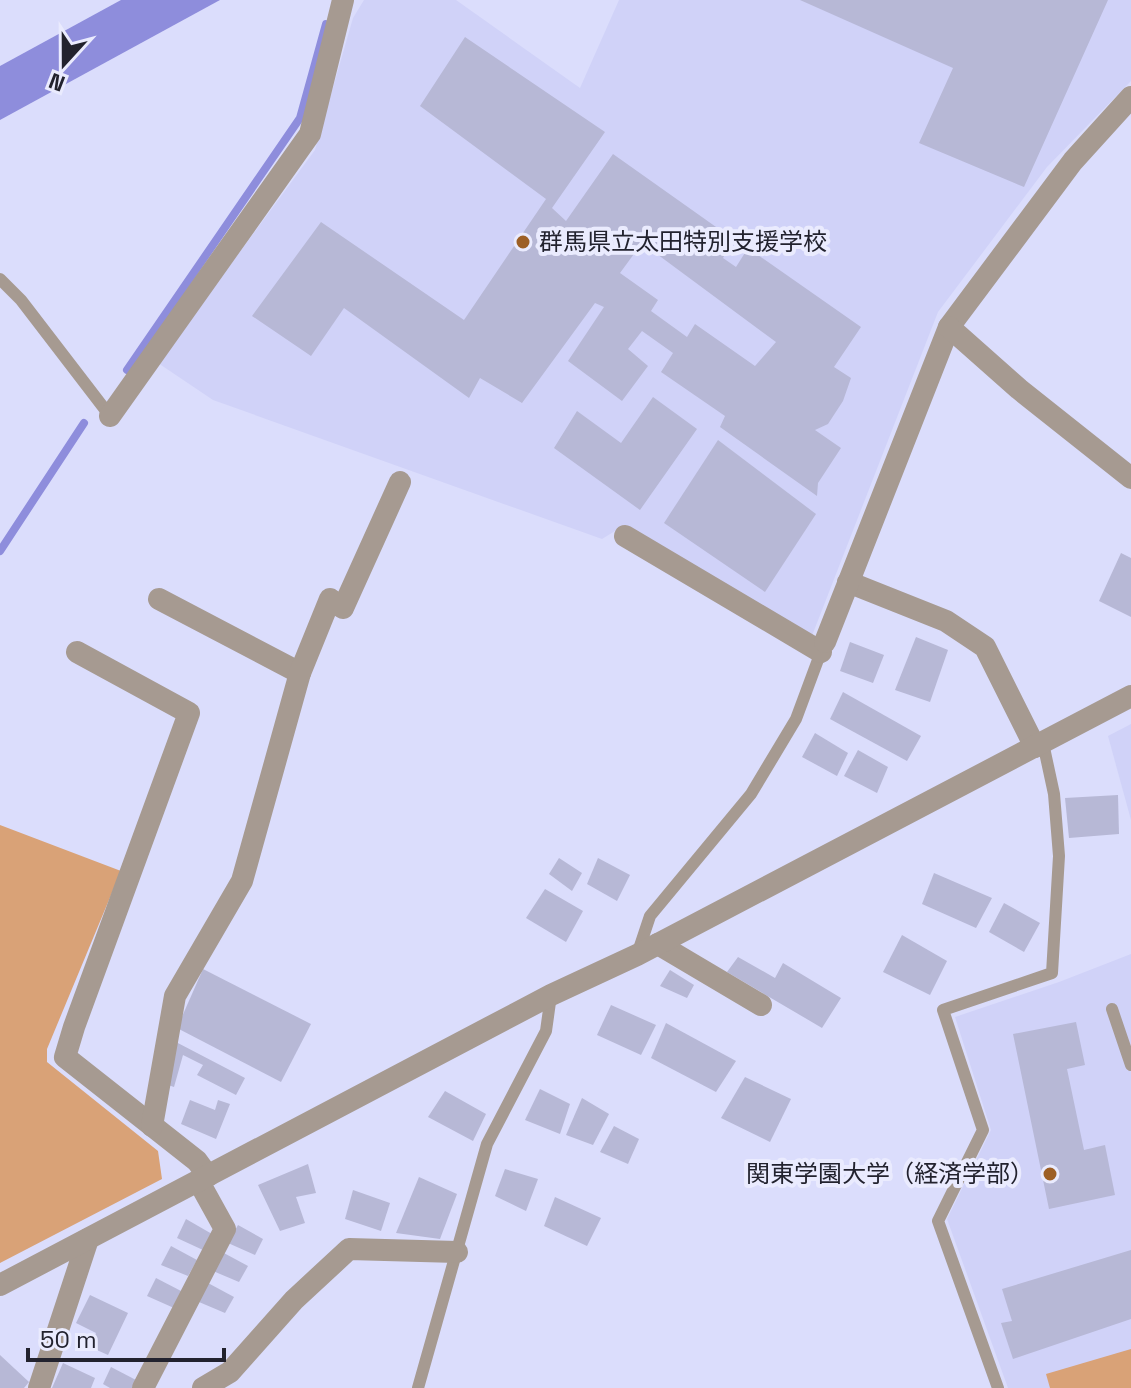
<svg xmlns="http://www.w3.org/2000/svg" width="1131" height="1388" font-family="'Space Grotesk','Noto Sans JP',sans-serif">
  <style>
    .built { fill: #d0d2f8 }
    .green { fill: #d9a277 }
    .water { fill: #8e8ddc }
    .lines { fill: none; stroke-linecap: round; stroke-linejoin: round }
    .stream { stroke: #8e8ddc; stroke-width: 8 }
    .building { fill: #b7b8d6; fill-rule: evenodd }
    .service { stroke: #a69a91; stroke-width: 12 }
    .minor { stroke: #a69a91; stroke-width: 22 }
    .tertiary { stroke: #a69a91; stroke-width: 22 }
    .poi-dot { fill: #9d5f25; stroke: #eaebfe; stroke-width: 3 }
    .labels { text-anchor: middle; stroke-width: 8; stroke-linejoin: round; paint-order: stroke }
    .poi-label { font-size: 24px; fill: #22222e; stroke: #eaebfe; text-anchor: start }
  </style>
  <rect width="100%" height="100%" fill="#dbddfc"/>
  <g class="built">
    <path d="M364,0H456L580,88L619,0H1131V81L1047,167L938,312L808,646L669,559L615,531L602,539L213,400L158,363L315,150L353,18Z"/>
    <path d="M1131,724V820L1108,736Z"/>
    <path d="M1131,954V1388H1008L947,1219L991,1130L955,1017L1059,982Z"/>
  </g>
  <g class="green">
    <path d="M0,825L121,871L47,1049V1062L158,1151L162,1179L0,1263Z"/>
    <path d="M1131,1349V1388H1050L1046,1374Z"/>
  </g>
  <path class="water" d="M121,0H220L0,120V66Z"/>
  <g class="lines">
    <g class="stream">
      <path d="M127,370L300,118L326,24"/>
      <path d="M0,551L84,423"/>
    </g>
  </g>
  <g class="building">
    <path d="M800,0H1108L1024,187L919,143L953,68Z"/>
    <path d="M465,37L605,132L552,208L566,221L613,154L733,239L723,258L736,267L748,248L861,327L834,367L851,378L843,401L828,424L815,430L841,448L818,483L817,496L720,427L725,416L661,372L673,353L642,331L628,349L648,366L622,401L568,361L604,307L595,303L522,403L480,378L469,398L344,308L311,356L252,316L321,222L464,320L546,199L420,106ZM642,243L776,342L755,366L695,324L687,337L651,311L658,300L620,273Z"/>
    <path d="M653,397L697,429L640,510L554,448L577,411L621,443Z"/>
    <path d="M718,440L816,514L765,592L664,523Z"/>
    <path d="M1121,553L1131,558V617L1099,601Z"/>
    <path d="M916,637L948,650L930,702L895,690Z"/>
    <path d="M850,642L884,655L873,683L840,671Z"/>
    <path d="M843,692L921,736L907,761L830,719Z"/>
    <path d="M815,733L848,753L837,776L802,757Z"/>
    <path d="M858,750L888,767L877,793L844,776Z"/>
    <path d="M1118,795L1119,834L1069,838L1065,798Z"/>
    <path d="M559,858L582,873L572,891L549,874Z"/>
    <path d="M598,858L630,875L617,901L587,884Z"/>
    <path d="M934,873L992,898L976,928L922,904Z"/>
    <path d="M545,889L583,911L566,942L526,918Z"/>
    <path d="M1004,903L1040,923L1024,952L989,932Z"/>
    <path d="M902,935L947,961L930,995L883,972Z"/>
    <path d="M738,957L775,978L783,963L841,998L822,1028L727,972Z"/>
    <path d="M203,969L311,1024L281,1082L177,1028Z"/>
    <path d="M670,970L694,985L687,998L660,986Z"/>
    <path d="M611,1005L656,1025L641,1055L597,1035Z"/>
    <path d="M1076,1022L1085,1065L1067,1069L1084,1150L1105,1145L1115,1195L1049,1209L1013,1034Z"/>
    <path d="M666,1023L736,1061L716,1092L651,1058Z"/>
    <path d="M174,1041L245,1078L236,1095L197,1075L203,1065L183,1055L174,1087L162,1083Z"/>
    <path d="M745,1077L791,1099L770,1142L721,1118Z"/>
    <path d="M540,1089L570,1104L560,1134L525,1120Z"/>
    <path d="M445,1091L486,1114L473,1141L428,1117Z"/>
    <path d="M582,1098L609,1114L593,1145L566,1135Z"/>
    <path d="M190,1100L215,1110L218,1100L230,1104L216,1139L181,1124Z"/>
    <path d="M614,1126L639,1139L628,1164L600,1152Z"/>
    <path d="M308,1164L316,1193L296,1197L305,1223L280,1231L258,1185Z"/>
    <path d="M505,1169L538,1179L526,1211L495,1196Z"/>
    <path d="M419,1177L457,1194L440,1239L396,1233Z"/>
    <path d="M353,1190L390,1203L381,1231L345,1219Z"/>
    <path d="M555,1197L601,1218L587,1246L544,1226Z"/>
    <path d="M186,1219L212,1234L203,1250L177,1238Z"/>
    <path d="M238,1225L263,1239L255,1255L228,1243Z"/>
    <path d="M171,1246L197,1260L188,1276L161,1265Z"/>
    <path d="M1131,1250V1319L1013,1359L1001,1323L1012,1321L1002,1289Z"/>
    <path d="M222,1252L248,1266L239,1282L213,1271Z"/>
    <path d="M156,1278L183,1292L174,1308L147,1296Z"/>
    <path d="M208,1283L234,1297L225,1313L199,1302Z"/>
    <path d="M90,1295L128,1313L108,1355L90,1347L96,1333L76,1323Z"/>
    <path d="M0,1355L29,1382L24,1388H0Z"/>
    <path d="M63,1363L95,1378L91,1388H52Z"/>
    <path d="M111,1367L136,1380L132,1388H110L103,1384Z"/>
  </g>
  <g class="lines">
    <g class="service">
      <path d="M0,279L21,300L110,416"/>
      <path d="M637,955L650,916L751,794L796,719L822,649"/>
      <path d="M1112,1009L1131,1065"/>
      <path d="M418,1388L487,1144L546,1031L551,995"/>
      <path d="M998,1388L938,1221L983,1130L943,1010L1052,973L1059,856L1054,794L1043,743"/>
    </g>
    <g class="minor">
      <path d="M110,416L310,134L343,0"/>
      <path d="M625,536L821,652"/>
      <path d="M848,582L946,621L985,647L1035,747"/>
      <path d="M159,599L300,673"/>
      <path d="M825,642L949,327L1073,161L1131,97"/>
      <path d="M77,652L189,713L74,1027L65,1057L197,1161L208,1176"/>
      <path d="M658,944L761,1005"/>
      <path d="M152,1126L175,996L242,881L300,673L330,599L343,608L400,482"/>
      <path d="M39,1388L88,1239"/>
      <path d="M143,1388L225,1229L199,1182"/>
      <path d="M203,1388L230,1372L294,1300L349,1249L457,1252"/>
    </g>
    <g class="tertiary">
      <path d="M949,327L1019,389L1131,478"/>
      <path d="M0,1285L551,995L637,955L1131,696"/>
    </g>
  </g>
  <g class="poi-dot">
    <circle cx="523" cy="242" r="8"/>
    <circle cx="1050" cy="1174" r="8"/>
  </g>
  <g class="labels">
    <g class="poi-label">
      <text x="539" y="250">群馬県立太田特別支援学校</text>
      <text x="1034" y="1182" text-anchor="end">関東学園大学（経済学部）</text>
    </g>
  </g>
  <g transform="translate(64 64) rotate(201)" stroke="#eaebfe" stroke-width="6" paint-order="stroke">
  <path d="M0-6L14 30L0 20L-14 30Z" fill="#22222e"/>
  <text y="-12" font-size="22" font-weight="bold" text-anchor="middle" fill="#22222e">N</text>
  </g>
  <path d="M28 1348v12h196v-12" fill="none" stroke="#22222e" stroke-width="4"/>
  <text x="40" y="1348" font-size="24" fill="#22222e" stroke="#eaebfe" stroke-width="6" paint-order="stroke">50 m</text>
</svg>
